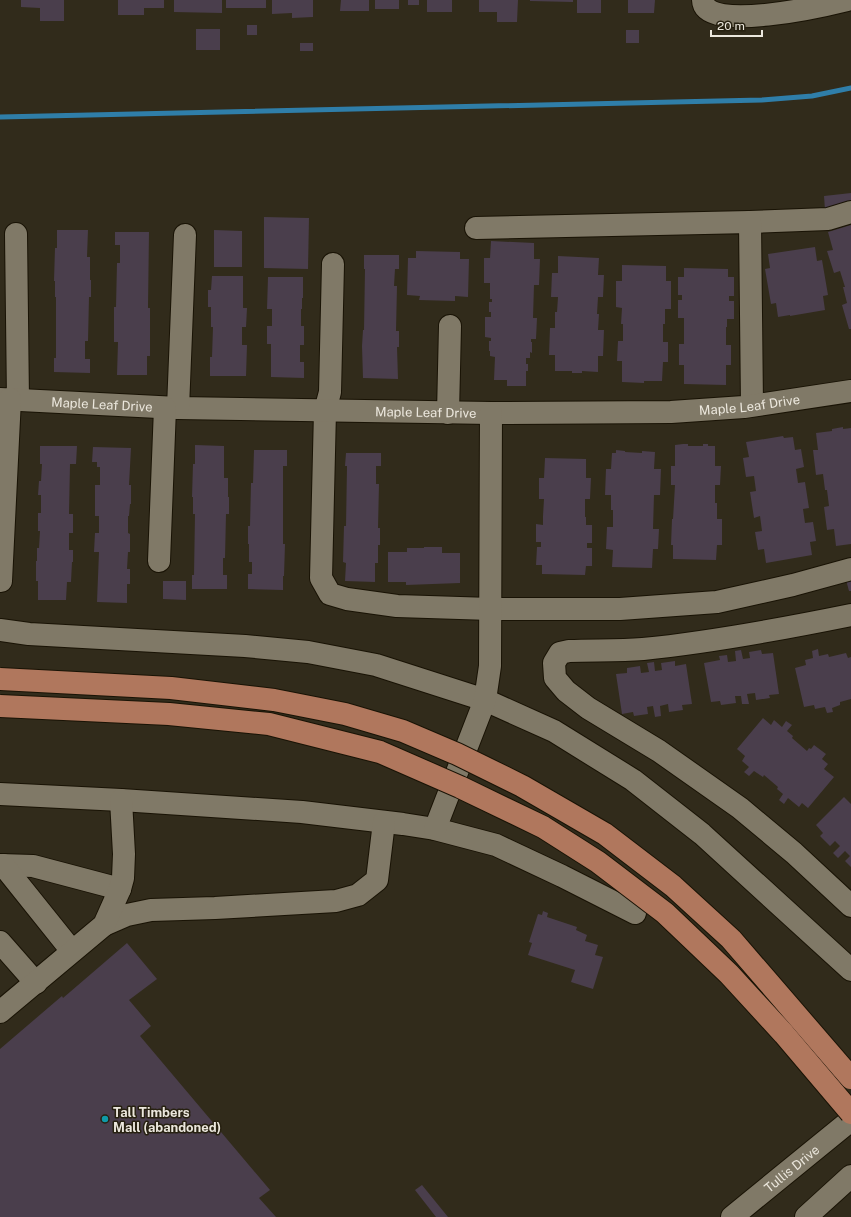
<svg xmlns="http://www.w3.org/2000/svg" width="851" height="1217" font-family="'Public Sans',sans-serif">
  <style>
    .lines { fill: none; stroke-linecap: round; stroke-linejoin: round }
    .stream { stroke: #2f7ea9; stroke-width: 5 }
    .building { fill: #4a3e4c }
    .minor-casing { stroke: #191305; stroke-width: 24 }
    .minor { stroke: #807967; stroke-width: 22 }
    .major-bridge-casing { stroke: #191305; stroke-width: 24; stroke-linecap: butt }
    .major-bridge { stroke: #b0775d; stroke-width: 22 }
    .culture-dot { fill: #0f9aa8; stroke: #272111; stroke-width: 1.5 }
    .labels { text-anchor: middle; stroke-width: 3; stroke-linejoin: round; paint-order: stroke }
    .street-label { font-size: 13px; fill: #ebe7dd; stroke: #272111 }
    .poi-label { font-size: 13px; font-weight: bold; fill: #ebe7dd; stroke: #272111; text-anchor: start }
  </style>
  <rect width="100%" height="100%" fill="#312b1b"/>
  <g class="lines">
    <path class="stream" d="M0,117L762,100L812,96L851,88"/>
  </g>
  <g class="building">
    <path d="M21,0H64V21H40V8L21,7Z"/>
    <path d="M118,0H164V8H144V15H118Z"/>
    <path d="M174,0H222V13L174,12Z"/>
    <rect x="226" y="0" width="40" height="8"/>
    <path d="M272,0H313V17L292,18V13L272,14Z"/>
    <path d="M341,0H369V11H340Z"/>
    <rect x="375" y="0" width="24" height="9"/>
    <rect x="408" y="0" width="11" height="5"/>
    <rect x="427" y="0" width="25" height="12"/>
    <path d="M479,0H518L517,22H497V12H479Z"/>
    <path d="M530,0H573V2L530,1Z"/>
    <rect x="577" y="0" width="24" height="13"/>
    <path d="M628,0H655L654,13H628Z"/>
    <rect x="247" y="25" width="10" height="10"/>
    <rect x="196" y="29" width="24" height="21"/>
    <rect x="626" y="30" width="13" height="13"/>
    <rect x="300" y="43" width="13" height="8"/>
    <path d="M851,193V207L825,210L824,196Z"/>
    <path d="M264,217L309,218L308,269L264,268Z"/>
    <path d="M851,225V329H849L842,305L847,303L843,287H845L840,271L834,273L827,251L833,250L828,232Z"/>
    <path d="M57,230H88L87,257H90V280H91V297H89L88,341H85V359H90V373L54,372V358H56V297H55V281H54L55,248H57Z"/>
    <path d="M214,230L242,231V267H214Z"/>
    <path d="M115,232H149L148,308H150V356H147V375H117L118,342H114V307H116L117,263H120V245H115Z"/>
    <path d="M491,241L534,243V259H540L539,285H534L533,318H537L536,339H531V342H532V353L530,352V358H526V364H528V371H526V386H507V380H494L495,357L490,356V351H489V341H491V338L485,337V317H491V312H489V302H492V299H490V283H484V258H490Z"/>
    <path d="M815,247L817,261L822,260L828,295L823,296L825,310L790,316V315L778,317L776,303L771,304L765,269L770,268L768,254Z"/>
    <path d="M416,251L460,252V259H469L468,297L455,296V301L419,300L420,296L407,295L408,258H416Z"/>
    <path d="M364,255H399V269H395L394,286H397L396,331H399V347H397L398,379L363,378L362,346L363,330H364L365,269H364Z"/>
    <path d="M558,256L599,258L598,275H604L603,297H598L597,314H599L598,330H604L603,356H598V372L582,371V373H572V371H555V355H549L550,328H555V312H557L558,297H551L552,273H558Z"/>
    <path d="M622,265L666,266V281H671V309H665V324H663V342H668V362H663L662,381H644V383L622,382V361H617L618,341H623V324H621L622,308L616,307V281H622Z"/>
    <path d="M684,268L728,269V277H734V296H729V301H734V319H727V327H726V345H731V365H726V385L684,384V365H679V344H684V318H678V300H682V295H678V277H684Z"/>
    <path d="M212,276H243V308H247L246,327H242V345H247L246,376H210V357H212L213,327H211V307H208V290H211Z"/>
    <path d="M268,277H303V298H302V309H301V326H304V345H300V362H304V378L271,377V344H267V326H272V309H267Z"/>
    <path d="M843,427V429L851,428V544L836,546L834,529L827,530L824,507L829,506L827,490H825L823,474L816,475L813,450H818L816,433L832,431V429Z"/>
    <path d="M783,436L784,438L793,437L795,450L801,449L804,467L796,469L798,483L805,482L809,508L803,509L805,523L813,522L816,541L810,542L812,555L766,563L764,549L758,550L755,532L762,531L760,516L754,518L750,492L756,491L754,476L746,477L743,458L749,457L746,442Z"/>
    <path d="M683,444H688V446H703V444H708V446H715V466H721L720,485H715V503H717V519H722V545H717L716,560L673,559V545H671L672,519H673L675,485H671V466H675V445Z"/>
    <path d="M195,445L224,446V478H228V497H229V514H226L225,558H223V575H227V589H192V575H194L195,514H193V497H192L193,464H195Z"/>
    <path d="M40,446H77L76,464H70L69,514H73V533H69V550H73V562H72L71,582H67L66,600H38V581H36V561H37V548H39L40,531H38V513H41V495H38L39,481H41L42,464H40Z"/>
    <path d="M93,447L131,448L129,485H131V504H130L129,516H128V533L130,534V552H128L127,569H130V584H127V603L97,602L99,552H94L95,533H99V516H95V485H100V467H97V462H92Z"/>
    <path d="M254,450H287V466H283V544H285L284,576H283V590L248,589V574H252V562H249V544H248V526H250L251,483H253Z"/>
    <path d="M616,450L625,451V452L642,453V451L655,452L654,469H661L660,495H654L653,529H659L658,549H653L652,568L612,567L613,550L606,549L607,527H613V510H611V495H605L606,469H611L612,453H616Z"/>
    <path d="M346,453H381V466H376V484H379L378,528H380V545H378V563H375V582L345,581L346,563L343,562L344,526H346L347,466H345Z"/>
    <path d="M545,458L586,459V478H591L590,499H585V517H586V525H592V543H587V548H592V566H586L585,575L542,574V565H536L537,547H541V542H536V524L543,525V516L544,499H539V478H544Z"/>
    <path d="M424,547H442V553H460V583L406,585V582H388V552H407V548H424Z"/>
    <path d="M851,575V591H849L845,576Z"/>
    <path d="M163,581H186V600L163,599Z"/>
    <path d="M818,649L819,656L828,654L829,657L846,653L848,658L851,657V699L840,702V705L832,708L833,712L827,713L825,707L815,709L814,705L804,707L795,668L806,665L805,660L813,658L812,651Z"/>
    <path d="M741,650L743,659L750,658L749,652L761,650L762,654L773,653L779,694L769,695L770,698L756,700L755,693L747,694L749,704H742L741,696H735L736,703L721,705L720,701L711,702L704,663L720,660L719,656L727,655L728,662L736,661L735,651Z"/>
    <path d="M675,661V666L686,664L692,704L682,705L683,710L669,712L668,704L660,706L661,716L655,717L653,706L647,707L648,714L634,716L633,712L622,714L616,674L627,673V668L640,666L641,673L649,672L647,663L654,662L655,671L662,670L661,663Z"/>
    <path d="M763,718L771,725L774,720L782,727L786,721L792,725L787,731L793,736L792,738L807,751L809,748L811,749L814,745L826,754L822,759L828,764L824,769L834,777L808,808L802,803L799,807L788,798L784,804L779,800L783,794L777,789L778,787L764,775L763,777L754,771L749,776L744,772L749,767L742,761L745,756L737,749Z"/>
    <path d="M844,797L851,804V867L845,861L850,856L845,851L838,858L833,853L840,846L835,841L830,846L820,836L823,833L816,825Z"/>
    <path d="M543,911L548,913L547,917L577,927L576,930L587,935L585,941L598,945L595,955L603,957L593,989L571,982L575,970L528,955L532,943L529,942L538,914L542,915Z"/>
    <path d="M127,943L157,979L129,1000L151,1026L140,1036L270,1190L259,1198L276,1217H0V1049L62,996L63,998Z"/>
    <path d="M422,1185L448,1217H436L415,1190Z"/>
  </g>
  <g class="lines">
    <defs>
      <g id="minor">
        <path d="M703,0C704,34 827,5 847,0"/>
        <path d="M750,222L828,219L851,212"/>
        <path d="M476,228L750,222L752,405"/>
        <path d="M16,234L18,400"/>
        <path d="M333,264L330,392L325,411L321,578L330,594L347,599L397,606L491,609H620L717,602L793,585L851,569"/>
        <path id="s1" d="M0,399L178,408L491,413L671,412L744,407L851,391"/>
        <path d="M178,408L185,235"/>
        <path d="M448,413L450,326"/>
        <path d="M159,561L165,408"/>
        <path d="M1,581L10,399"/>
        <path d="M851,615C782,629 713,642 643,649C618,651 593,650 569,651L560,653L554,663L555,678L566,691L588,708L659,751L740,808L794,853L851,906"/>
        <path d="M0,630L29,634L245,646L308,652L376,665L485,700L554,731L633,780L702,834L851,970"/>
        <path d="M0,794L121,800L302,812L403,824L435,829L496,845L562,876L635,913"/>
        <path d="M435,829L485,700L490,666L491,413"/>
        <path d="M0,865L33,866L120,889"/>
        <path d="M3,865L72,951"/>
        <path d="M104,925L127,915L151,910L215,908L336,901L358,895L377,880L384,822"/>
        <path d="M0,942L36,983"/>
        <path d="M0,1012L104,925L120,889L123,878L124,854L121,800"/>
        <path id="s2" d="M732,1217L851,1120"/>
        <path d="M806,1217L851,1176"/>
      </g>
    </defs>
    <use href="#minor" class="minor-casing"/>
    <use href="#minor" class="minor"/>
    <defs>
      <g id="major-bridge">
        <path d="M0,679L171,688L274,700L345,714L403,731L457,754L522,786L605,834L673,886L731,939L851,1078"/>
        <path d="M0,706L169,714L269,724L380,752L460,787L543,827L598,862L665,913L729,974L784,1034L851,1113"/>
      </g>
    </defs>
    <use href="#major-bridge" class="major-bridge-casing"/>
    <use href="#major-bridge" class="major-bridge"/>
  </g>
  <circle class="culture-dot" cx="105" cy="1119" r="4"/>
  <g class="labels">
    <g class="street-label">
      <text dy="5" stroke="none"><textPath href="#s1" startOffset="750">Maple Leaf Drive</textPath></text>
      <text dy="5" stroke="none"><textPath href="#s1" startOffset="102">Maple Leaf Drive</textPath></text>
      <text dy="5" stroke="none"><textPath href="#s1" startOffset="426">Maple Leaf Drive</textPath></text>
      <text dy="5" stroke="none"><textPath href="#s2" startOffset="77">Tullis Drive</textPath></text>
    </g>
    <g class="poi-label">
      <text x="113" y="1117">Tall Timbers<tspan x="113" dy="15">Mall (abandoned)</tspan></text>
    </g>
  </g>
  <path d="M711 30v6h51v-6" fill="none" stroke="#ebe7dd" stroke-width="2"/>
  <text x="717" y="30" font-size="12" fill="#ebe7dd" stroke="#272111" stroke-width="3" paint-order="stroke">20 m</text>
</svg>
